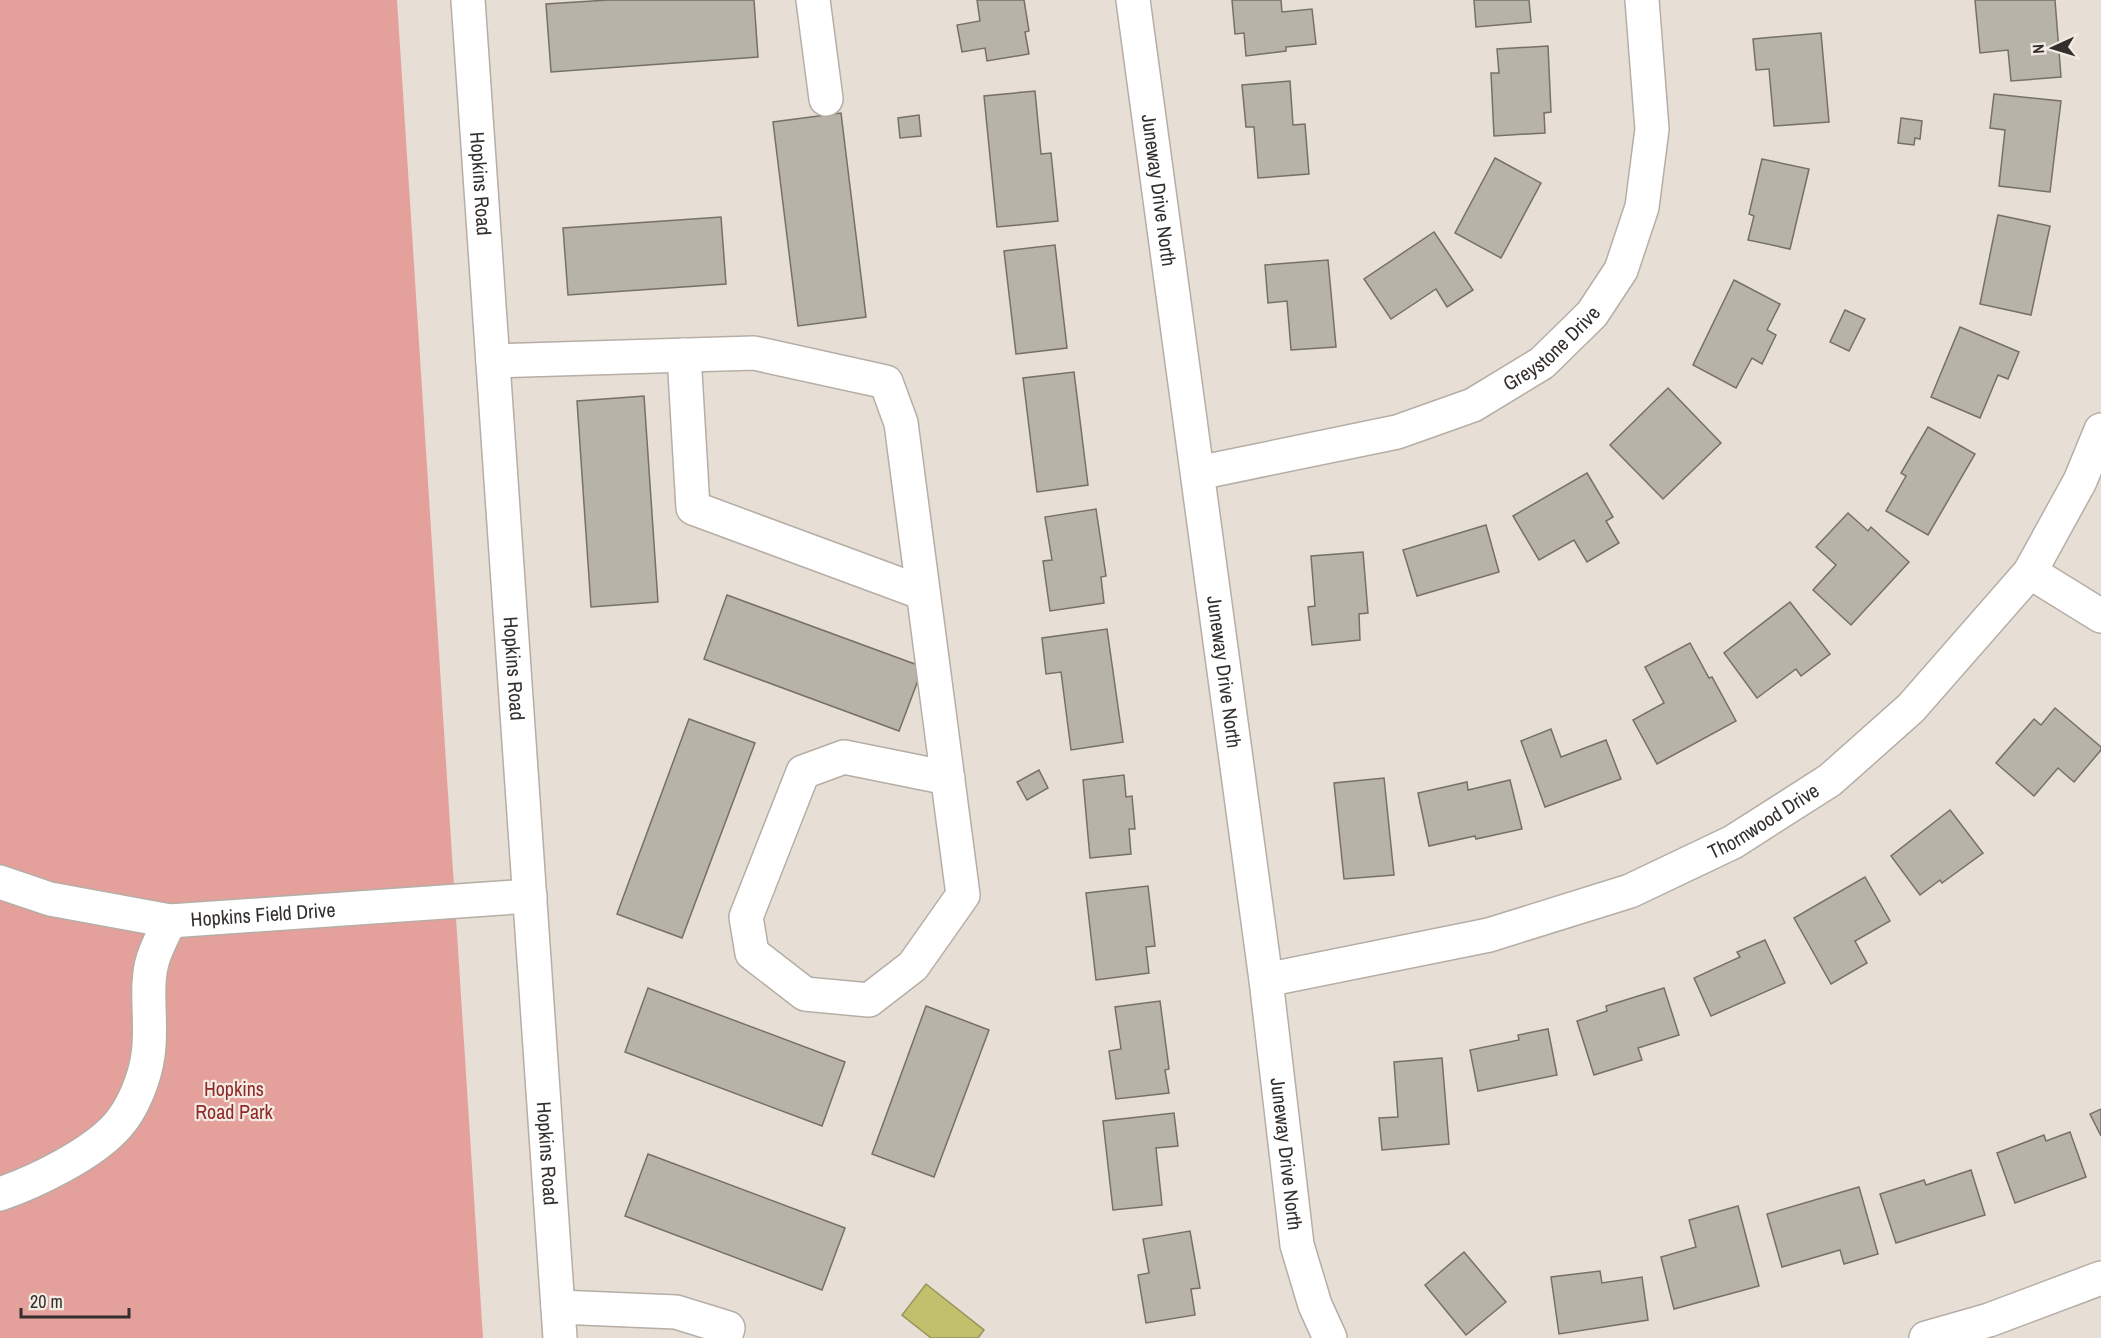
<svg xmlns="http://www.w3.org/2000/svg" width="2101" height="1338" font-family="'Archivo Narrow',sans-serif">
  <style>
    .green { fill: #e4a19c }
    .water { fill: #c2c06d; stroke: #97945a; stroke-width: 1.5 }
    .building { fill: #b7b3a9; stroke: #757168; stroke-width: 1.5 }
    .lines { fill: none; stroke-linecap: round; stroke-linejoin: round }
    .minor-casing { stroke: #b6aea6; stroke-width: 36 }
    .minor { stroke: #fff; stroke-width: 33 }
    .labels { text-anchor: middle; stroke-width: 4.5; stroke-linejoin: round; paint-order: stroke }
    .street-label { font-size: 20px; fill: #332f2c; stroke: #f4ebe3 }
    .park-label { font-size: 20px; fill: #8f2a2b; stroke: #f4ebe3 }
  </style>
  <rect width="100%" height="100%" fill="#e7ded5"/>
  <path class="green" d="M0,0H397L483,1338H0Z"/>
  <path class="water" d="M926,1284L984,1330L978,1338H931L902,1315Z"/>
  <g class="building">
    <path d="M608,0H754L758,57L551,72L546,4Z"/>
    <path d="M977,0H1024L1029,31L1025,32L1029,54L987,61L985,48L962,52L957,25L980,21Z"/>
    <path d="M1232,0H1281L1282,12L1312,9L1316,44L1286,47V51L1246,56L1244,33L1235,34Z"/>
    <path d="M1474,0H1529L1531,22L1476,27Z"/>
    <path d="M1975,0H2055L2061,77L2011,81L2008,50L1980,53Z"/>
    <path d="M1821,33L1829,122L1774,126L1769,69L1756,70L1753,39Z"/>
    <path d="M1548,46L1551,112L1544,113L1545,133L1494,136L1491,73H1499L1497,49Z"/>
    <path d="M1290,81L1293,125L1305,124L1309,174L1258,178L1254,127H1246L1242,85Z"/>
    <path d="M1035,91L1041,154L1051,153L1058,221L997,227L984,96Z"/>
    <path d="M1994,94L2061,101L2050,192L1999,186L2005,130L1990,128Z"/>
    <path d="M841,113L866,317L798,326L773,122Z"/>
    <path d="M919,115L921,136L900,138L898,118Z"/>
    <path d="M1901,118L1922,121L1920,139L1915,138L1914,145L1898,143Z"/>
    <path d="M1495,158L1541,183L1501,258L1455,233Z"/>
    <path d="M1762,159L1809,169L1790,249L1748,240L1754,216L1749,214Z"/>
    <path d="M1998,215L2050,226L2031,315L1980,304Z"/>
    <path d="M721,217L726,284L568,295L563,228Z"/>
    <path d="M1434,232L1473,290L1447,307L1436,289L1391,319L1364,279Z"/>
    <path d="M1055,245L1067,348L1016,354L1004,251Z"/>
    <path d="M1328,260L1336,347L1291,350L1287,301L1268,303L1265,265Z"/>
    <path d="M1734,280L1780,304L1767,330L1776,335L1762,364L1752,358L1736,388L1693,365Z"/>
    <path d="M1845,310L1865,319L1849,351L1830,342Z"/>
    <path d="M1960,327L2019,352L2008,379L1998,375L1980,418L1931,397Z"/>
    <path d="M1074,372L1088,485L1037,492L1023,378Z"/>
    <path d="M1668,388L1721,443L1663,499L1610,445Z"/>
    <path d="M644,396L658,602L591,607L577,401Z"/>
    <path d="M1928,427L1975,454L1928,535L1886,511L1906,476L1901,473Z"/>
    <path d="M1587,473L1613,517L1606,521L1619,543L1587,562L1574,540L1539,560L1513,516Z"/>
    <path d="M1096,509L1106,576L1101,577L1104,603L1050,611L1043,561L1052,560L1045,517Z"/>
    <path d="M1848,513L1868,531L1871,527L1909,562L1851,625L1813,590L1836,565L1816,547Z"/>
    <path d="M1486,525L1499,572L1417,596L1403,550Z"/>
    <path d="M1363,552L1368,613L1359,614L1360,640L1312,645L1308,607L1315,606L1311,556Z"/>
    <path d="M727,595L923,667L899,731L704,659Z"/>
    <path d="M1790,602L1830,654L1801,676L1796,669L1757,698L1724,653Z"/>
    <path d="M1107,629L1123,742L1071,750L1061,672L1046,674L1042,638Z"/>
    <path d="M1690,643L1709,678L1712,677L1736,721L1657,764L1633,720L1664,703L1645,667Z"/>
    <path d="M2055,708L2101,747V750L2074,782L2058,768L2034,796L1996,763L2034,719L2041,725Z"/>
    <path d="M689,719L755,743L682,938L617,914Z"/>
    <path d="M1551,729L1561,757L1606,740L1621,779L1545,807L1521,741Z"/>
    <path d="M1039,770L1048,788L1027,800L1017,782Z"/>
    <path d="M1124,775L1126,797L1132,796L1135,829H1129L1131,854L1090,858L1083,780Z"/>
    <path d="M1384,778L1394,875L1344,879L1334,783Z"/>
    <path d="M1510,780L1522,829L1476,839L1475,836L1429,846L1418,793L1467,782L1468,790Z"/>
    <path d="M1950,810L1983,853L1942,883L1940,880L1920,895L1891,856Z"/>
    <path d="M1865,877L1890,921L1855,941L1867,963L1831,984L1794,918Z"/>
    <path d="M1148,886L1155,946L1146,947L1149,973L1096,980L1086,893Z"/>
    <path d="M1765,940L1785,983L1711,1016L1694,978L1740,957L1737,952Z"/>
    <path d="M648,988L845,1062L822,1126L625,1052Z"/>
    <path d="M1664,988L1679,1035L1638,1048L1642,1060L1594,1075L1577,1021L1607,1011L1606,1006Z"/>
    <path d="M1160,1001L1169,1069L1165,1070L1169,1093L1116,1099L1109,1051L1121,1049L1115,1007Z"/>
    <path d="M926,1006L989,1030L934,1177L872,1154Z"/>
    <path d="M1548,1029L1557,1075L1478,1091L1470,1050L1519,1040L1518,1035Z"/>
    <path d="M1442,1058L1449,1144L1382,1150L1379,1118L1398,1117L1394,1062Z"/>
    <path d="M2101,1109V1136L2090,1114Z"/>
    <path d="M1174,1113L1178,1146L1156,1148L1162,1205L1113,1210L1103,1121Z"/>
    <path d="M2070,1132L2086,1177L2015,1203L1997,1153L2044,1135L2046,1141Z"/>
    <path d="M648,1154L845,1228L822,1290L625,1216Z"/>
    <path d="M1971,1170L1985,1215L1896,1243L1880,1194L1924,1180L1926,1185Z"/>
    <path d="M1859,1187L1878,1254L1844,1264L1840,1250L1782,1267L1767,1214Z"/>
    <path d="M1738,1206L1759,1286L1674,1309L1661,1257L1696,1247L1689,1220Z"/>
    <path d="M1190,1231L1200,1288L1191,1289L1195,1315L1146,1323L1138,1275L1149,1273L1143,1239Z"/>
    <path d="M1464,1252L1506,1302L1466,1335L1425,1285Z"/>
    <path d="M1600,1271L1602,1283L1642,1277L1648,1320L1559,1334L1551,1277Z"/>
  </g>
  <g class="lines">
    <defs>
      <g id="minor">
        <path id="s1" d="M468,0L560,1338"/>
        <path d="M813,0L826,99"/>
        <path id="s2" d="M1133,0L1266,980L1297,1245L1315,1305L1330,1338"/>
        <path d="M684,355L693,508L923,593"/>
        <path d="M493,361L754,353L886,382L901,423L963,895L913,966L869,1000L805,994L752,953L746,917L803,772L844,757L948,778"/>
        <path id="s3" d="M1198,473L1397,432L1473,405L1542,363L1592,314L1621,270L1642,207L1652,129L1642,0"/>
        <path d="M2030,572L2101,616"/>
        <path id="s4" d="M0,882L50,899L170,921L530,896"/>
        <path id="s5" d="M1266,980L1489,935L1630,891L1733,842L1830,780L1911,708L2030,572L2080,481L2101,430"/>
        <path d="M0,1194C35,1182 93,1154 118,1125C133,1108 145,1078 148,1055C153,1024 144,987 153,959C157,946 164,933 170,921"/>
        <path d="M558,1307L676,1312L728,1328L725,1338"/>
        <path d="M1926,1338L1989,1320L2101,1278"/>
      </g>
    </defs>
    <use href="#minor" class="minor-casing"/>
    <use href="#minor" class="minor"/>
  </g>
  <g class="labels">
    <g class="street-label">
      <text dy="7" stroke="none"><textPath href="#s1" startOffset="184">Hopkins Road</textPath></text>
      <text dy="7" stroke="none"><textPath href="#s2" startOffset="192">Juneway Drive North</textPath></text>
      <text dy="7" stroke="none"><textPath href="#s3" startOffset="381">Greystone Drive</textPath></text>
      <text dy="7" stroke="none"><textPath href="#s1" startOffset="670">Hopkins Road</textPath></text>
      <text dy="7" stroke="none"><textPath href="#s2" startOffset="678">Juneway Drive North</textPath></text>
      <text dy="7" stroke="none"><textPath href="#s5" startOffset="526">Thornwood Drive</textPath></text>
      <text dy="7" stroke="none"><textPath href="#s4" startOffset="268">Hopkins Field Drive</textPath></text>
      <text dy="7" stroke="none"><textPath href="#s2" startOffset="1164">Juneway Drive North</textPath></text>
      <text dy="7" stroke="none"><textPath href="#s1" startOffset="1156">Hopkins Road</textPath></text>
    </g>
    <g class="park-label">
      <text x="234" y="1096">Hopkins<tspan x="234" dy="23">Road Park</tspan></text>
    </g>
  </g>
  <g transform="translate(2053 48) rotate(266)" stroke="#f4ebe3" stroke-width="4.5" paint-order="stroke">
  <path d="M0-4.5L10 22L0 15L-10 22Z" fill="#332f2c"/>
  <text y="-9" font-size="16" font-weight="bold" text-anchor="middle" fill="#332f2c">N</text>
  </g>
  <path d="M21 1308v9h108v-9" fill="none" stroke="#332f2c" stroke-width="3"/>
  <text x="30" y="1308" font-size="18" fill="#332f2c" stroke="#f4ebe3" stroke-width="4.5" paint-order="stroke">20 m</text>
</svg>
